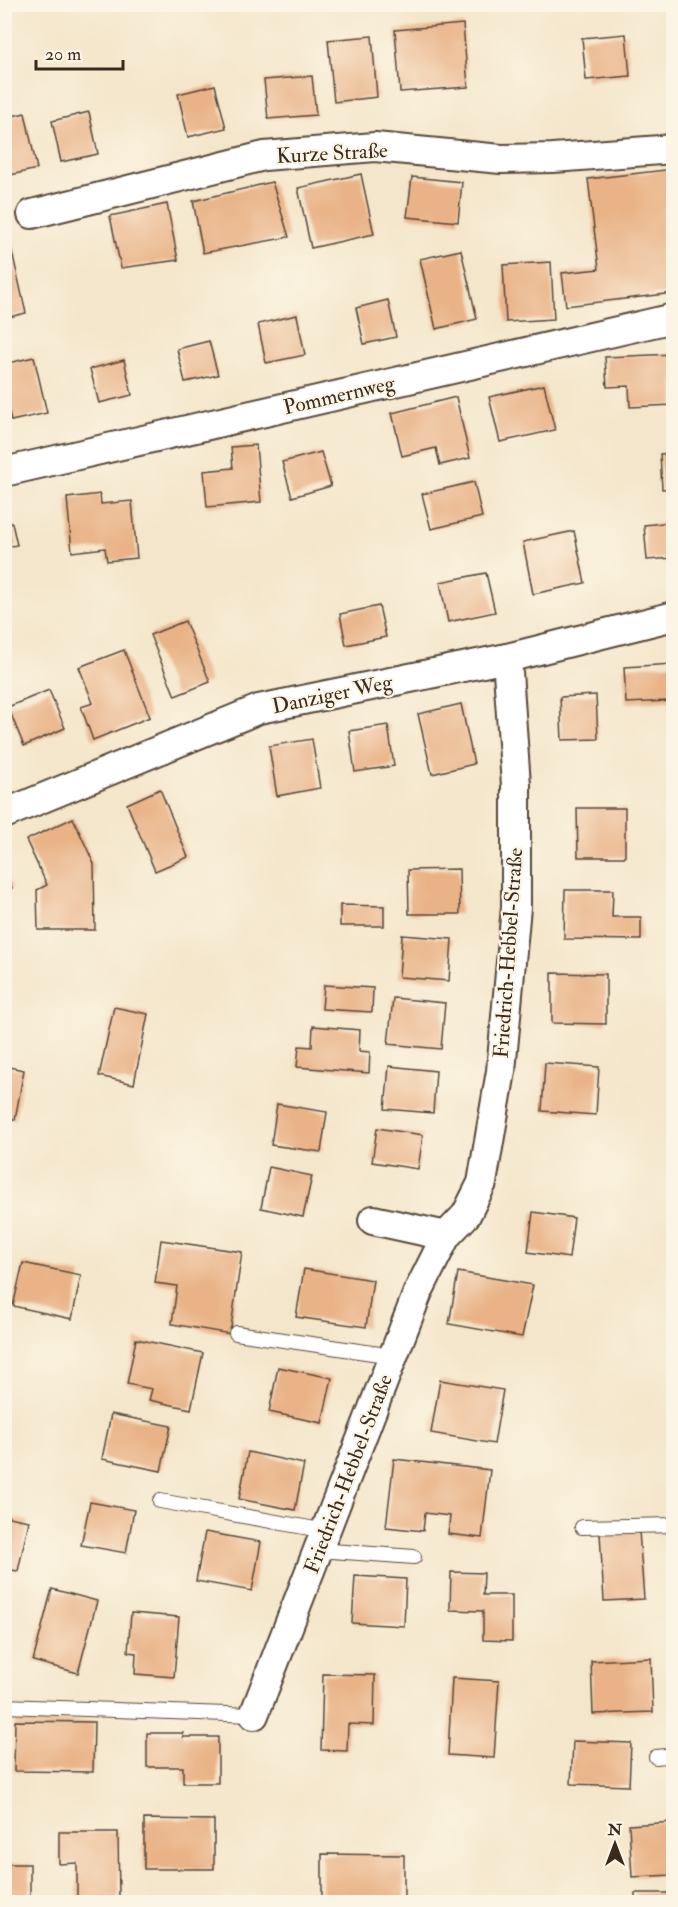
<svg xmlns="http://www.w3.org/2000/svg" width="678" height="1907" font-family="'IM FELL Double Pica',serif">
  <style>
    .building { fill: #e9b387 }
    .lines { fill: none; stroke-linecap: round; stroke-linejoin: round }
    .service-casing { stroke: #574638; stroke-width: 16 }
    .minor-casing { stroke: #574638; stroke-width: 32 }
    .service { stroke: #fff; stroke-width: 14 }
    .minor { stroke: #fff; stroke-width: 28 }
    .labels { text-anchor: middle; stroke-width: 4.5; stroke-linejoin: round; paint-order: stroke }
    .street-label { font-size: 21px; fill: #3b2a1e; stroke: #fcf5e5 }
  </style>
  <rect width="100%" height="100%" fill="#fcf5e5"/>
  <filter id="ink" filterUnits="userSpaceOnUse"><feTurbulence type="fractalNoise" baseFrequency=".0167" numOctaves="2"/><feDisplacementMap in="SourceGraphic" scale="12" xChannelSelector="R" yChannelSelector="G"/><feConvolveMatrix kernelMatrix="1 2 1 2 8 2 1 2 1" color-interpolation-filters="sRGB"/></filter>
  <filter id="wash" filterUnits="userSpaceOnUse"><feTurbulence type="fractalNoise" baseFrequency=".008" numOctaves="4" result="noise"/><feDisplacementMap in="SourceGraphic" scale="24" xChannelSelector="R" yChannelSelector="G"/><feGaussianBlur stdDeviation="1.35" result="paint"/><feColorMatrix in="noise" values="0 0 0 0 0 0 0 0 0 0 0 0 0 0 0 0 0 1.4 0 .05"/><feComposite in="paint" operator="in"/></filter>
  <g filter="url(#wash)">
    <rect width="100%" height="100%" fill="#f4e6ca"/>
    <g id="blocks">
      <g class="building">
        <path d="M463,24L468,87L400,92L395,30Z"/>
        <path d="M626,34L630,76L586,80L582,38Z"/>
        <path d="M372,36L377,97L334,102L328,40Z"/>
        <path d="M312,76L316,115L268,119L264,80Z"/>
        <path d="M215,85L226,128L188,137L178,94Z"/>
        <path d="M89,112L98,154L61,162L52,121Z"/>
        <path d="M25,113L37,169L6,176L4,118Z"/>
        <path d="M674,169V293L566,306L562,273L599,269L588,179Z"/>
        <path d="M361,174L374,234L311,248L298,188Z"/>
        <path d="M412,177L462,182L458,222L407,217Z"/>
        <path d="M272,182L289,237L203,253L193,201Z"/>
        <path d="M167,204L178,260L121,268L110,216Z"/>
        <path d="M8,234L26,313L5,318V235Z"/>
        <path d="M461,250L477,319L436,329L420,259Z"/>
        <path d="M551,262L554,319L506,322L503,265Z"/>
        <path d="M388,300L396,337L364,344L356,308Z"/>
        <path d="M297,315L305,355L266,363L258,324Z"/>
        <path d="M209,341L218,375L185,382L177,349Z"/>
        <path d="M674,354V405L630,407L629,386L607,387L605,357Z"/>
        <path d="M34,357L47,413L11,421L4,389V364Z"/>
        <path d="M124,360L132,395L99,403L90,369Z"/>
        <path d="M544,385L555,430L500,442L489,397Z"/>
        <path d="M456,397L470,458L440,465L436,448L402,456L392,413Z"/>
        <path d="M256,445L261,502L207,507L204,471L233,468L231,447Z"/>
        <path d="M321,452L331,486L292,497L282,462Z"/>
        <path d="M674,453V488L662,489L660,454Z"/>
        <path d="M474,482L482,517L431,529L422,494Z"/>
        <path d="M100,494L101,504L132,501L137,558L107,561L105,548L72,552L67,498Z"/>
        <path d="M674,522V558L647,560L644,525Z"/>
        <path d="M12,523L17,545L5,547V525Z"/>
        <path d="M574,531L585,583L533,594L523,542Z"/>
        <path d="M486,573L495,612L448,622L440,582Z"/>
        <path d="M379,606L386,637L346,645L340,614Z"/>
        <path d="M185,621L210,682L175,696L150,635Z"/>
        <path d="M124,650L150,717L93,740L81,707L93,703L79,667Z"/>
        <path d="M674,664V717H670L669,701L626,703L624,667Z"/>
        <path d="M49,690L65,728L24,746L8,707Z"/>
        <path d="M596,695L598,739L562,740L560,697Z"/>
        <path d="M461,704L474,764L432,774L418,714Z"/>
        <path d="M388,725L394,766L355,772L349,731Z"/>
        <path d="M312,739L320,788L277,796L269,746Z"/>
        <path d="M160,789L188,857L155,871L127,804Z"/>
        <path d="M577,808H625V857H578Z"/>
        <path d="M73,818L94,864L95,930H38L37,890L47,885L26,840Z"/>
        <path d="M459,869L460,914H409L408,870Z"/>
        <path d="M4,871L12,888L4,892Z"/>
        <path d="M565,890H613L612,917H641V940L564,939Z"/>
        <path d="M340,905L384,906V926H340Z"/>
        <path d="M402,935L452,939L449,981L399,977Z"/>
        <path d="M552,973L606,974V1024L552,1023Z"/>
        <path d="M324,985L373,988L372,1012L322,1009Z"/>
        <path d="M393,998L445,1003L441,1049L388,1044Z"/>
        <path d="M114,1007L148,1014L134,1084L99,1076Z"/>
        <path d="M313,1026L360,1030L359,1051L370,1052L369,1073L297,1067L299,1046L312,1047Z"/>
        <path d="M545,1063L599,1067L596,1115L542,1111Z"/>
        <path d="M4,1066L24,1070L15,1120L4,1118Z"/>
        <path d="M389,1066L436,1071L433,1113L385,1109Z"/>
        <path d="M277,1104L327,1112L321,1152L271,1145Z"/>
        <path d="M377,1128L423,1135L418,1169L372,1162Z"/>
        <path d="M269,1167L312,1176L303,1217L261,1208Z"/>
        <path d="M533,1212L574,1218L569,1258L528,1252Z"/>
        <path d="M161,1240L242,1252L230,1334L172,1324L177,1286L155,1283Z"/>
        <path d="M23,1263L81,1275L72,1319L13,1306Z"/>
        <path d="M304,1269L373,1280L366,1327L296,1317Z"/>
        <path d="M458,1272L533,1285L522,1337L449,1324Z"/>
        <path d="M136,1339L203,1353L191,1409L149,1400L152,1389L127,1384Z"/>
        <path d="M278,1367L332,1378L322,1423L269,1412Z"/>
        <path d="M440,1380L503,1390L494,1444L431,1433Z"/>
        <path d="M111,1414L171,1426L161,1471L102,1459Z"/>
        <path d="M248,1452L304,1464L295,1510L239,1499Z"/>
        <path d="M394,1459L490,1470L482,1538L448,1534L450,1516L425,1513L423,1531L386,1527Z"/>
        <path d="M90,1502L134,1510L126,1553L81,1545Z"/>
        <path d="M4,1516L29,1521L18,1571L4,1569Z"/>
        <path d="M639,1531L644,1599L604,1601L600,1533Z"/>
        <path d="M205,1532L261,1542L252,1591L196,1581Z"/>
        <path d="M451,1572L484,1573L483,1595H512V1641L483,1640V1611L450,1610Z"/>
        <path d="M355,1576L406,1579L404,1626L352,1623Z"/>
        <path d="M52,1589L97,1601L78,1673L33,1661Z"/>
        <path d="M131,1613L179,1617L174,1677L135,1674L136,1653L128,1652Z"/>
        <path d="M651,1658L653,1712L593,1714L591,1661Z"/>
        <path d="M323,1674L375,1675L374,1725L348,1724L347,1751L321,1750Z"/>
        <path d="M452,1678L499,1681L494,1758L448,1755Z"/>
        <path d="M15,1721L94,1722L93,1772L14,1771Z"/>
        <path d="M147,1733H183V1737H218V1783H183V1767H147Z"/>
        <path d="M573,1741L631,1743L629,1786L571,1784Z"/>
        <path d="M144,1819L214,1820V1869H144Z"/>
        <path d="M674,1822V1875L632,1877L629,1825Z"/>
        <path d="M59,1832H118L119,1897L77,1898V1863L59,1864Z"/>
        <path d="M322,1854L404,1855V1902H322Z"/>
        <rect x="5" y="1864" width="25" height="38"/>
        <rect x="635" y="1893" width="39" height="9"/>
      </g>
    </g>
  </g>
  <g filter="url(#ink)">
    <use href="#blocks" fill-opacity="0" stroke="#574638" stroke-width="1.5"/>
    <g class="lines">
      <defs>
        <g id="service">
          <path d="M236,1333L393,1356"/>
          <path d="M160,1501L326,1531"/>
          <path d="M582,1527L674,1525"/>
          <path d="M318,1550L414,1557"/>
          <path d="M4,1706L254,1715"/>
          <path d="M656,1757L674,1755"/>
        </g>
        <g id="minor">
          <path d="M32,214L264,156L375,147L501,159L553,158L674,149"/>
          <path d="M4,472L674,318"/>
          <path d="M4,814L259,709L507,658L674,616"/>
          <path d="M373,1220L446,1236"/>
          <path d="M254,1715L418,1292L446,1236L466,1215L482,1183L501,1071L516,907V785L507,658"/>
        </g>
      </defs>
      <use href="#service" class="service-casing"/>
      <use href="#minor" class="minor-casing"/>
      <use href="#service" class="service"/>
      <use href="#minor" class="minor"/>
    </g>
  </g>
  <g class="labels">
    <g class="street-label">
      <text transform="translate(332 153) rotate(-3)" y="7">Kurze Straße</text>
      <text transform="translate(339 395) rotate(-13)" y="7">Pommernweg</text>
      <text transform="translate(332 694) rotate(-12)" y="7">Danziger Weg</text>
      <text transform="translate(508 953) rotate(-86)" y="7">Friedrich-Hebbel-Straße</text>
      <text transform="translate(348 1474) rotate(-69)" y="7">Friedrich-Hebbel-Straße</text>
    </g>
  </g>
  <rect width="678" height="1907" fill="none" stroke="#fcf5e5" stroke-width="24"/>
  <g transform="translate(615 1844)" stroke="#fcf5e5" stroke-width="4.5" paint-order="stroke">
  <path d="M0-4.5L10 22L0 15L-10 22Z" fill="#3b2a1e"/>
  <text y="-9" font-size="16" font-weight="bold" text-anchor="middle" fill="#3b2a1e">N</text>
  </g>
  <path d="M36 60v9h87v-9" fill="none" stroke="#3b2a1e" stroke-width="3"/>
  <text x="45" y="60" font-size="18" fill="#3b2a1e" stroke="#fcf5e5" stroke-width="4.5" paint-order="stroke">20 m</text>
</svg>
